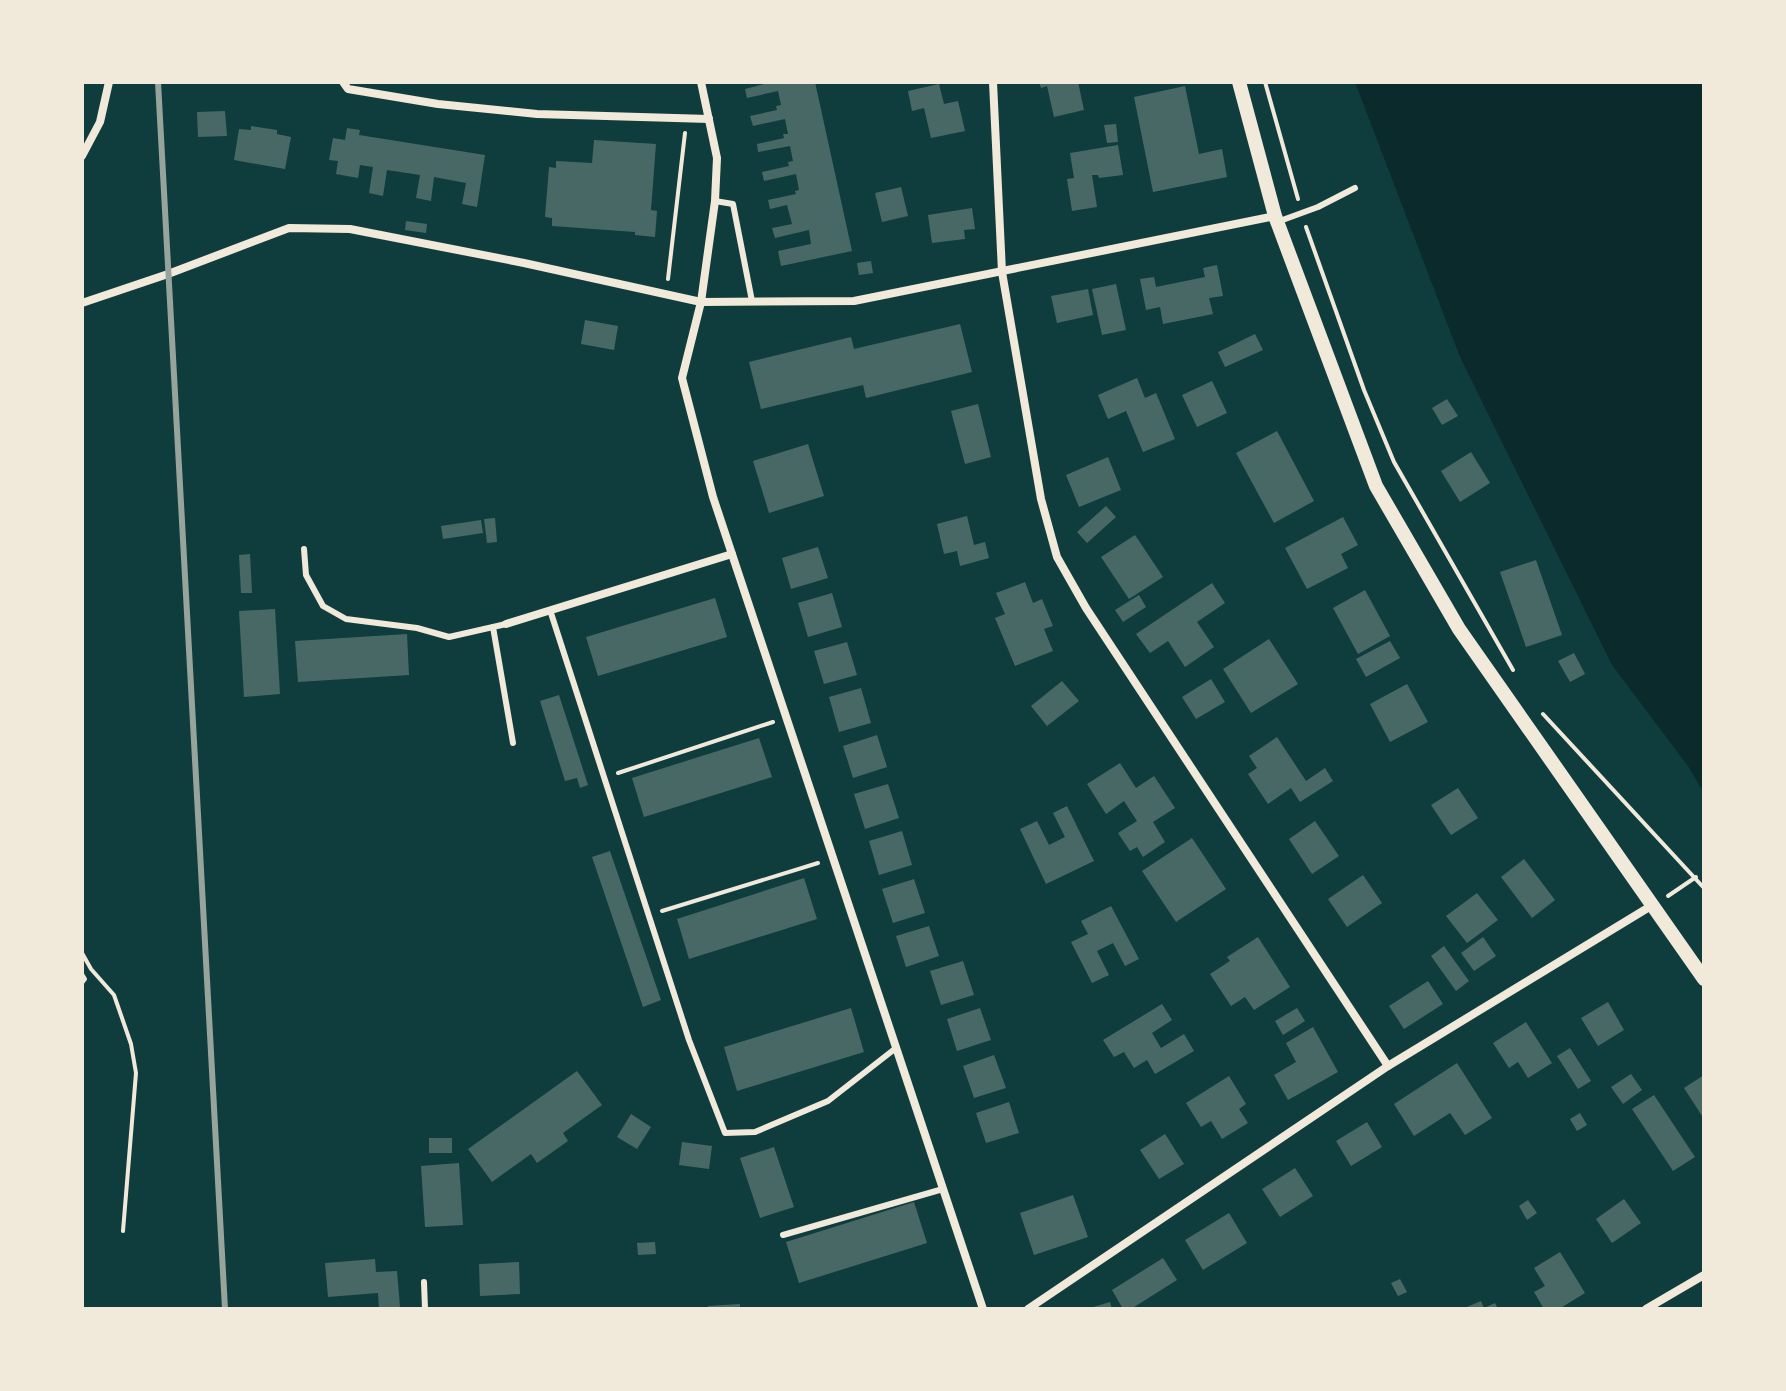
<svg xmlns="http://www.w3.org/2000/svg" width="1786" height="1391" font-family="Inter,sans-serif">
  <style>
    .water { fill: #0a2a2b }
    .building { fill: #486865 }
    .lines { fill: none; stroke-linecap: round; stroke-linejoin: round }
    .path { stroke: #f1e9da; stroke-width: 4 }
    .service { stroke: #f1e9da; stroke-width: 6 }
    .minor { stroke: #f1e9da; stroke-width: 8 }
    .tertiary { stroke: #f1e9da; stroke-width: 14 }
    .rail { stroke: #97a49c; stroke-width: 6 }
  </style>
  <rect width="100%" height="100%" fill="#0f3d3e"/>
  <path class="water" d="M1355,82H1704V793L1688,766L1612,665L1460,357Z"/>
  <g class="building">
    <path d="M771,82H815L852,251L781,266L778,251L811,244L809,230L775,238L772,228L792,224L787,205L770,209L768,200L796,194L795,191L799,190L796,174L764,181L762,172L789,166L788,162L793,161L790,146L758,152L757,144L784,138L783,134H788L785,119L753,126L750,116L777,110L776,106L781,105L778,91L747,98L745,89Z"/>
    <path d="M1039,82H1078L1084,110L1054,117L1047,86L1041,88Z"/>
    <path d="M939,84L944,104L958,101L965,131L931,138L924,108L912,111L908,91Z"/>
    <path d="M1185,86L1199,154L1222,149L1227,177L1153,192L1134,97Z"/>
    <path d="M225,111L227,136L198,137L197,112Z"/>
    <path d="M1116,124L1118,142L1107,143L1104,125Z"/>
    <path d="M251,126L277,130V134L291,137L285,169L234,160L239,129L251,130Z"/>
    <path d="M347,128L360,130L359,135L485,155L477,207L462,204L466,183L434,177L431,201L416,198L420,175L387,170L383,196L369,193L373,167L360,165L358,178L336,174L338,161L329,160L333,138L345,140Z"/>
    <path d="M594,140L656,144L651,210L657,211L655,237L635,235V232L552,226V218L545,217L549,167L556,168V161L592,163Z"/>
    <path d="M1118,145L1123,175L1099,178L1098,175H1092L1097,207L1072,211L1067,179L1074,178L1070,153Z"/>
    <path d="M901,187L908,216L882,222L875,193Z"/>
    <path d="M972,208L975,229L964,230L965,239L932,243L928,215Z"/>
    <path d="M406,221L427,224L426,233L405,230Z"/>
    <path d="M871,261L873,273L859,275L857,263Z"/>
    <path d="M1217,265L1223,296L1209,298L1213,314L1163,324L1160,307L1146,310L1140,279L1154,277L1156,287L1205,277L1203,268Z"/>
    <path d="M1116,284L1126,330L1102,335L1092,289Z"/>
    <path d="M1088,289L1093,315L1057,323L1051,296Z"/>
    <path d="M585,320L618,326L614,350L581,344Z"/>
    <path d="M960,324L972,372L866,398L863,385L761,409L749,362L851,337L854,349Z"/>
    <path d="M1255,334L1263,350L1225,367L1218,352Z"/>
    <path d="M1137,378L1145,398L1156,393L1175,439L1143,452L1126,411L1108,419L1098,395Z"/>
    <path d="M1212,381L1227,413L1197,427L1182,395Z"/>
    <path d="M1447,399L1458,416L1442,425L1432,408Z"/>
    <path d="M978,404L991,457L965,464L951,411Z"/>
    <path d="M1277,431L1314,501L1274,523L1236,453Z"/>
    <path d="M808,444L824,496L769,513L753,461Z"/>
    <path d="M1471,452L1490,483L1460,502L1441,471Z"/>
    <path d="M1108,457L1121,490L1079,507L1066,475Z"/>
    <path d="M1106,506L1116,517L1087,543L1077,532Z"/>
    <path d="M967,516L974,545L985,542L989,558L960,566L957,551L944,554L937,524Z"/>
    <path d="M1343,517L1358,545L1341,554L1348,568L1307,589L1285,548Z"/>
    <path d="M495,518L497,542L487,543L484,519Z"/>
    <path d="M481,520L483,533L443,539L441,526Z"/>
    <path d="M1135,535L1163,577L1129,599L1101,557Z"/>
    <path d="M818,547L828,578L791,589L782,558Z"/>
    <path d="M250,554L252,593H241L239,555Z"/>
    <path d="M1536,560L1562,635L1526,647L1500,572Z"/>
    <path d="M1025,582L1033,603L1042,599L1053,626L1044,629L1053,651L1015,666L995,618L1005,614L996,593Z"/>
    <path d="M1212,583L1225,603L1197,622L1214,647L1185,667L1168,641L1150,653L1136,634Z"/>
    <path d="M1365,590L1390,636L1358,654L1333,608Z"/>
    <path d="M832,593L842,627L808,637L798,603Z"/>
    <path d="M1139,595L1146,607L1123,622L1115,610Z"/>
    <path d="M715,598L727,637L598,676L586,637Z"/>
    <path d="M275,609L280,694L244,697L239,611Z"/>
    <path d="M407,634L409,675L298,682L295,641Z"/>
    <path d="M1269,639L1298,684L1251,713L1223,669Z"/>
    <path d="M1390,641L1400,658L1366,677L1356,659Z"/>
    <path d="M847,642L857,675L824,684L814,651Z"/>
    <path d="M1574,653L1585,674L1570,682L1558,661Z"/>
    <path d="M1211,679L1225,702L1196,719L1182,697Z"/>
    <path d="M1062,681L1079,701L1047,726L1031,706Z"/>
    <path d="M1407,684L1428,722L1390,742L1370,704Z"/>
    <path d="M861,688L871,723L839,732L829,697Z"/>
    <path d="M559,695L588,785L580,788L577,778L565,781L540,701Z"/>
    <path d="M877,735L887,767L853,778L843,746Z"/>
    <path d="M1277,737L1306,781L1325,768L1333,781L1300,802L1291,788L1268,804L1248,774L1257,768L1249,756Z"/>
    <path d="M759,738L772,777L644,817L632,778Z"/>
    <path d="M1120,763L1136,788L1154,776L1175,808L1153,822L1165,842L1143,857L1137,847L1130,851L1118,833L1137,821L1124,801L1106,814L1087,784Z"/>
    <path d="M888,784L899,818L865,829L854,794Z"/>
    <path d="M1458,788L1478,818L1451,835L1431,805Z"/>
    <path d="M1067,806L1094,861L1046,884L1020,829L1037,821L1049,845L1065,837L1053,813Z"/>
    <path d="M1315,821L1339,856L1312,874L1289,839Z"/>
    <path d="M902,831L912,865L879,875L869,841Z"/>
    <path d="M1192,838L1226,889L1176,922L1142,871Z"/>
    <path d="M610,851L661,1000L643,1007L592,857Z"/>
    <path d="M1524,859L1555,900L1532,918L1501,877Z"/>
    <path d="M1363,875L1382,903L1347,927L1328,899Z"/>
    <path d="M804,878L817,919L689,959L677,919Z"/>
    <path d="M914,879L925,913L893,923L882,889Z"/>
    <path d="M1477,893L1498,920L1467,943L1446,916Z"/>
    <path d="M1111,906L1139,959L1125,966L1113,943L1097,951L1109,975L1092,983L1071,942L1088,934L1081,921Z"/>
    <path d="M929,926L939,956L906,967L896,936Z"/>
    <path d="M1258,937L1290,987L1254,1010L1245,997L1231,1006L1210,974L1230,961L1227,957Z"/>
    <path d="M1483,937L1496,956L1474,971L1461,953Z"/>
    <path d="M1444,946L1469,981L1456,991L1431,956Z"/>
    <path d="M963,961L974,995L941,1005L930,971Z"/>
    <path d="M1428,981L1443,1004L1404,1029L1389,1006Z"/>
    <path d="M1608,1002L1624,1030L1598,1046L1581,1018Z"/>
    <path d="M1162,1004L1172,1020L1152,1033L1161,1048L1184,1034L1194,1051L1155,1074L1147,1060L1134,1068L1124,1052L1114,1057L1103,1040Z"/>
    <path d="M851,1008L864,1052L737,1091L724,1047Z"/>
    <path d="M980,1008L991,1040L957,1051L947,1019Z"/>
    <path d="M1297,1008L1305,1021L1283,1035L1275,1021Z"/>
    <path d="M1526,1022L1552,1063L1528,1078L1518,1062L1509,1068L1493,1043Z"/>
    <path d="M1313,1027L1338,1072L1288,1100L1274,1075L1296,1062L1286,1043Z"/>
    <path d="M1570,1048L1591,1081L1578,1089L1557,1056Z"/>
    <path d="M994,1055L1006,1088L974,1098L963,1066Z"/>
    <path d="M1457,1063L1492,1118L1465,1135L1450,1113L1414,1136L1394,1104Z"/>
    <path d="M577,1071L602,1105L563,1133L568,1141L537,1163L531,1154L492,1182L468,1149Z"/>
    <path d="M1631,1074L1642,1090L1623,1104L1611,1087Z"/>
    <path d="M1704,1075V1119L1684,1088Z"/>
    <path d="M1229,1076L1246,1104L1239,1109L1248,1123L1222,1139L1211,1121L1201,1127L1186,1103Z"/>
    <path d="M1654,1095L1695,1157L1673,1171L1632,1109Z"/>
    <path d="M1009,1102L1019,1133L986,1143L976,1113Z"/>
    <path d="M1580,1113L1587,1125L1577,1131L1570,1119Z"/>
    <path d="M631,1114L651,1127L637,1149L617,1137Z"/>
    <path d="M1367,1122L1382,1147L1351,1166L1336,1141Z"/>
    <path d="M1165,1134L1184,1164L1159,1179L1140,1150Z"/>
    <rect x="429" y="1138" width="23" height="15"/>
    <path d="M682,1142L712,1146L709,1169L679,1165Z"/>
    <path d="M774,1147L794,1207L760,1218L740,1158Z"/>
    <path d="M459,1163L463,1225L425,1227L421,1166Z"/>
    <path d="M1295,1168L1313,1196L1280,1217L1262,1189Z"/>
    <path d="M1073,1195L1088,1237L1034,1255L1020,1213Z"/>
    <path d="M1624,1199L1641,1223L1612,1243L1596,1219Z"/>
    <path d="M1528,1200L1537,1213L1527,1220L1519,1206Z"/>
    <path d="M914,1202L927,1243L799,1283L786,1242Z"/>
    <path d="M1229,1213L1247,1243L1203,1270L1185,1240Z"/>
    <path d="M655,1242L656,1254L638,1255L637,1243Z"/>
    <path d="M1560,1252L1585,1293L1559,1309H1544L1534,1292L1545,1286L1534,1268Z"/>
    <path d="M1163,1258L1177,1280L1131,1309H1123L1112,1290Z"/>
    <path d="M375,1259L376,1272L397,1271L400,1307L379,1308L378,1293L328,1297L325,1263Z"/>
    <path d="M519,1262L520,1294L480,1296L479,1264Z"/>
    <path d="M1400,1279L1407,1292L1398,1296L1391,1283Z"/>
    <path d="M1481,1301L1484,1308L1495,1303L1498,1309H1462Z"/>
    <path d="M1110,1302L1112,1309H1091L1090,1308Z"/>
    <path d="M740,1304V1309H708V1306Z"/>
  </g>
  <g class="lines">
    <g class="path">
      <path d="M1265,82L1298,199"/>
      <path d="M1306,227L1364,390L1394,462L1513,670"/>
      <path d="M668,279L685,133"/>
      <path d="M1543,714L1704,888"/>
      <path d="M618,773L773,722"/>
      <path d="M1668,896L1696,877"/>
      <path d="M662,911L818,863"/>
      <path d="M82,953L91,969L114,995L131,1044L136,1073L123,1231"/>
      <path d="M82,974L85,979L82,983"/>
    </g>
    <g class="service">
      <path d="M715,201L733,204L752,301"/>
      <path d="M1277,222L1318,207L1355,188"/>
      <path d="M304,549L306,575L323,606L346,619L417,628L449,637L493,627"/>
      <path d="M550,610L689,1040L725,1133L755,1132L828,1101L896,1048"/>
      <path d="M506,624L493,627L513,743"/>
      <path d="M783,1235L943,1189"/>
      <path d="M424,1282L425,1309"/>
    </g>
    <g class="minor">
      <path d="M343,82L348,89L438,104L537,114L709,119"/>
      <path d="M701,82L717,158L715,201L701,302L682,378L713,497L983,1309"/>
      <path d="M993,82L1002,272L1041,499L1057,557L1086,608L1388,1066"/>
      <path d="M82,156L100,122L109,82"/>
      <path d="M82,303L168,274L289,228L350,229L524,263L701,302L854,301L1275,216"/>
      <path d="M506,624L732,554"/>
      <path d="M1028,1309L1388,1066L1651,906"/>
      <path d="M1646,1309L1704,1275"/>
    </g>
    <path class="tertiary" d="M1239,82L1275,216L1376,486L1459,629L1704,979"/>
    <path class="rail" d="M158,82L225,1309"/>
  </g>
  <rect width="1786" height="1391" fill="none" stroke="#f1e9da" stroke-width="168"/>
</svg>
